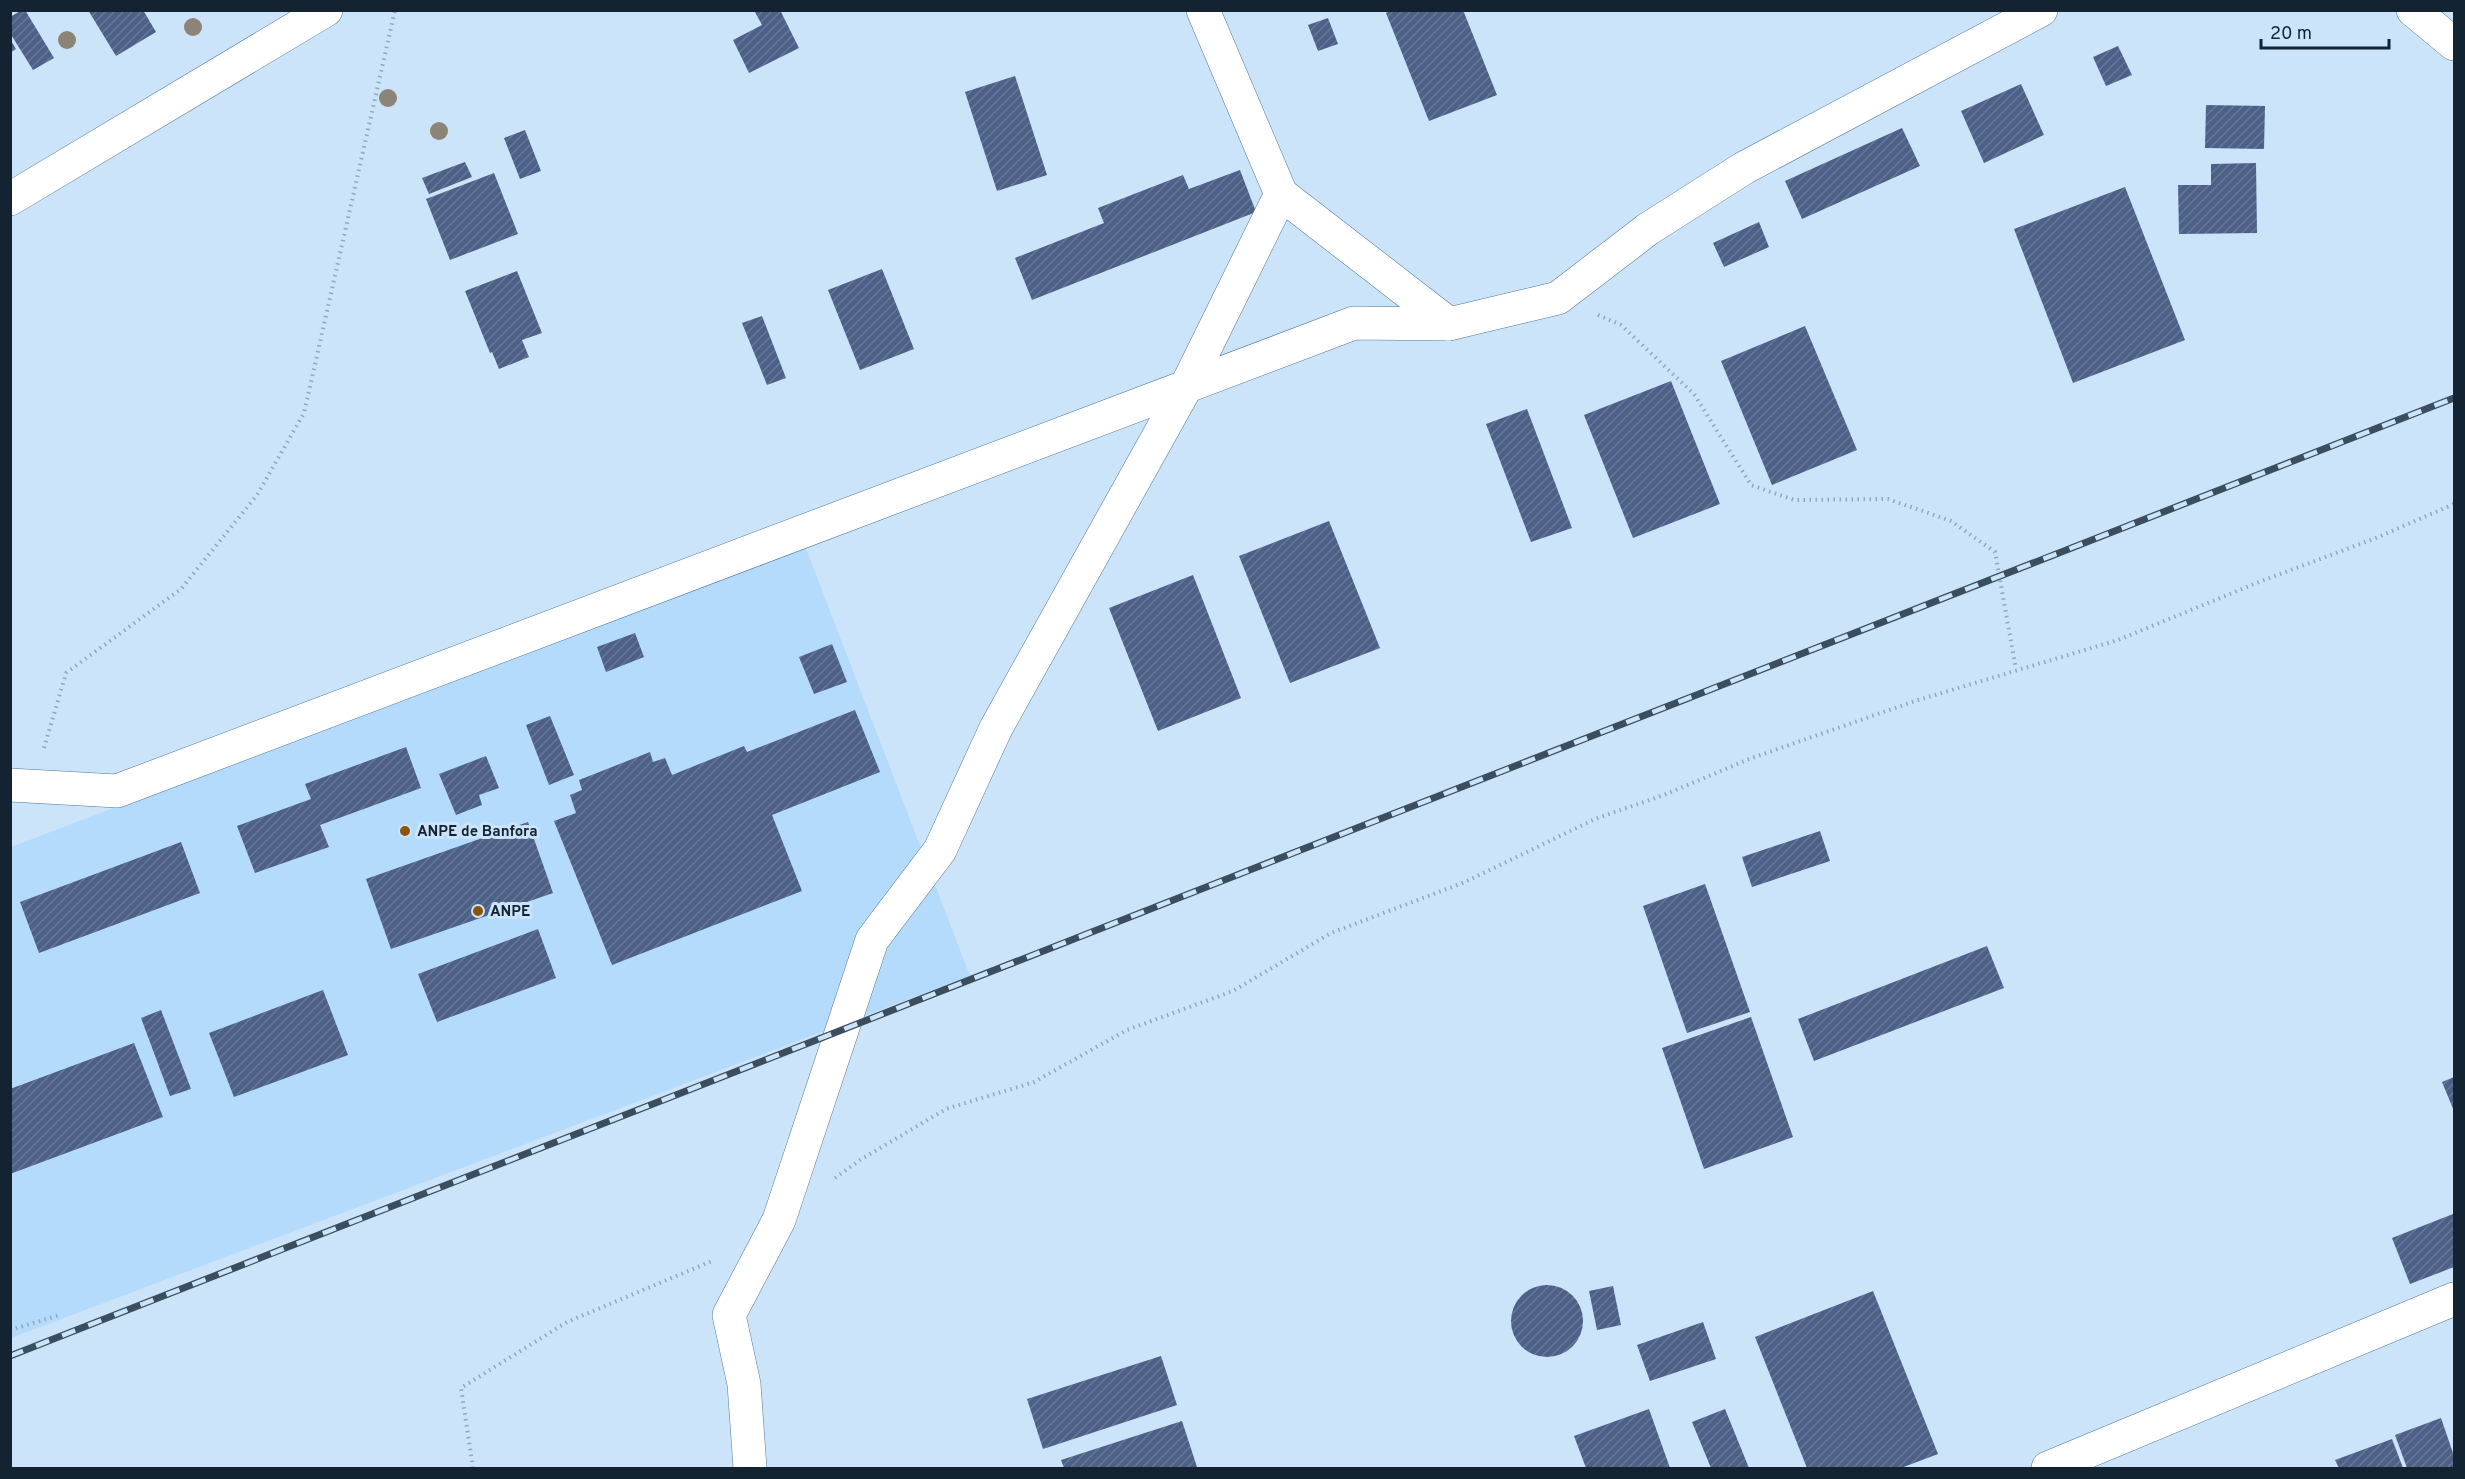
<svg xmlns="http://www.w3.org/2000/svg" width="2465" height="1479" font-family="Overpass,sans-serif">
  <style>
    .built { fill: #b4dafc }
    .building { fill: url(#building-hatch) }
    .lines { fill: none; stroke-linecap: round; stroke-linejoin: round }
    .minor-casing { stroke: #517899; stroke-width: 34 }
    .path { stroke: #91a7bb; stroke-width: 4; stroke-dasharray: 1.5 4.5; stroke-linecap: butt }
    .minor { stroke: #fff; stroke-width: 33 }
    .rail-casing { stroke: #3c4e5e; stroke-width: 7 }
    .rail { stroke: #cbe4fa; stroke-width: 4.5; stroke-dasharray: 14; stroke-linecap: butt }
    .tree { fill: #8c8476 }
    .poi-dot { fill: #8c530a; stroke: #cbe4fa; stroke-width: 2 }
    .labels { text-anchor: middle; stroke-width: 6; stroke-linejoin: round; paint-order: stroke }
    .poi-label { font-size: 15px; font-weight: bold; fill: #132331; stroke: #cbe4fa; text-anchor: start }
  </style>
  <defs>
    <pattern id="building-hatch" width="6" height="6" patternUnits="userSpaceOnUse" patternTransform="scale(1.5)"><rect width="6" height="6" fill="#4d6087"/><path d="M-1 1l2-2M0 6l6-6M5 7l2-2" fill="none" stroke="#687796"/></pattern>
  </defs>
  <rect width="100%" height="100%" fill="#cbe4fa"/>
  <path class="built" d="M805,546L970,976L11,1338V847Z"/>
  <g class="building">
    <path d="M22,10H25L54,58L33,70L10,33V17Z"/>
    <path d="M88,10H143L156,32L116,56Z"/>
    <path d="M758,10H780L799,48L749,73L733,40L762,25L755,12Z"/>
    <path d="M1392,10H1463L1497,95L1429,121L1386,13Z"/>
    <path d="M1328,18L1338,44L1318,51L1308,25Z"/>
    <path d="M10,39L16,49L10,53Z"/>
    <path d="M2118,46L2132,75L2106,86L2093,57Z"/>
    <path d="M1015,76L1047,175L997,191L965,92Z"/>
    <path d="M2021,84L2044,135L1984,163L1961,111Z"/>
    <path d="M2206,105L2265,106L2264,149L2205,148Z"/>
    <path d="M1902,128L1920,166L1802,219L1785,181Z"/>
    <path d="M525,130L541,171L520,179L504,138Z"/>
    <path d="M465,162L472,177L429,194L422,178Z"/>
    <path d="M2256,163L2257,233L2179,234L2178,185H2211V164Z"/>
    <path d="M1240,170L1256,212L1032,300L1015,258L1104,223L1098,208L1183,175L1189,189Z"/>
    <path d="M494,173L518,234L450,260L426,199Z"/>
    <path d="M2125,187L2185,340L2073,383L2014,229Z"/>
    <path d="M1759,222L1769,247L1724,267L1713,243Z"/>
    <path d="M882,269L914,349L860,370L828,290Z"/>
    <path d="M517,271L542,333L522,340L529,357L499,369L492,352L490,353L465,291Z"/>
    <path d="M762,316L786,378L767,385L742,323Z"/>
    <path d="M1805,326L1857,450L1772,485L1721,361Z"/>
    <path d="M1671,381L1720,504L1633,538L1584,415Z"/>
    <path d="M1527,409L1572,528L1531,542L1486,424Z"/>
    <path d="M1329,521L1380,648L1290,683L1239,556Z"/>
    <path d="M1193,575L1241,698L1158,731L1109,608Z"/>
    <path d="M635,633L644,657L606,672L597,647Z"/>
    <path d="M832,644L847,682L814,694L799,657Z"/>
    <path d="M855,710L880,772L772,815L802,891L612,965L554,821L576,813L570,795L582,790L579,780L650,752L653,762L665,758L672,775L744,746L747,752Z"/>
    <path d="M550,716L574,775L549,785L526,725Z"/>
    <path d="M406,747L421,788L320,825L329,847L255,873L237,826L311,799L305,784Z"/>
    <path d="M486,756L499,788L479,795L482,805L456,815L439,774Z"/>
    <path d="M528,822L553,893L391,949L366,879Z"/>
    <path d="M1820,831L1830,861L1752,887L1742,857Z"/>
    <path d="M181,842L200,893L39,953L20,902Z"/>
    <path d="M1705,884L1750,1012L1687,1033L1643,906Z"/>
    <path d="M538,929L556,978L437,1022L418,974Z"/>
    <path d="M1987,946L2004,988L1814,1061L1798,1019Z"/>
    <path d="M323,990L348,1055L234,1097L209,1033Z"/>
    <path d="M161,1010L191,1089L170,1096L141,1018Z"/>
    <path d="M1751,1017L1793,1137L1704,1169L1662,1048Z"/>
    <path d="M134,1043L163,1117L10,1174V1089Z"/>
    <path d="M2454,1077V1111L2442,1082Z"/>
    <path d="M2453,1214L2454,1267L2410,1284L2392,1238Z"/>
    <circle cx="1547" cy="1321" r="36"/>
    <path d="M1613,1286L1621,1325L1597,1330L1589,1291Z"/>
    <path d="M1873,1291L1938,1454L1901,1468H1807L1755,1337Z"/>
    <path d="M1703,1322L1716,1359L1650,1381L1637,1345Z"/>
    <path d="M1161,1356L1177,1405L1043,1449L1027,1399Z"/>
    <path d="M1649,1409L1670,1468H1586L1574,1436Z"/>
    <path d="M1725,1409L1749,1468H1711L1692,1422Z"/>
    <path d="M2441,1418L2454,1456V1468H2407L2395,1435Z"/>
    <path d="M1182,1421L1197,1467L1064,1468L1061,1460Z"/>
    <path d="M2392,1439L2403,1468H2339L2335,1460Z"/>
  </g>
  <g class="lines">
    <defs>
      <g id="minor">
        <path d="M1203,10L1281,194L1449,324"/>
        <path d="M2413,10L2454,44"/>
        <path d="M10,199L326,10"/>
        <path d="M10,785L117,791L1354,323L1449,324L1558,298L1648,229L1744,168L2041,10"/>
        <path d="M750,1468L744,1384L729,1315L779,1220L872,940L940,850L996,728L1186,387L1281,194"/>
        <path d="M2048,1468L2454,1299"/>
      </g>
    </defs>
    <use href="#minor" class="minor-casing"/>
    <g class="path">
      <path d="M1598,315L1621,325L1694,394L1751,485L1794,500L1888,499L1951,521L1995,552L2016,669"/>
      <path d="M44,748L66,673L181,589L257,495L304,413L395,10"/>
      <path d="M835,1178L860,1160L946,1109L1034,1082L1127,1030L1233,991L1331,933L1465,882L1595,819L1664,795L1749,759L1915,701L2118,640L2259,582L2376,538L2454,504"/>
      <path d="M10,1330L60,1315"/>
      <path d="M473,1468L461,1388L567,1322L712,1261"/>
    </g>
    <use href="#minor" class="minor"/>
    <defs>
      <path id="rail" d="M10,1356L2454,398"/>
    </defs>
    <use href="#rail" class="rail-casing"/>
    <use href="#rail" class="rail"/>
  </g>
  <g class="tree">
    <circle cx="193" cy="27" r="9"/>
    <circle cx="67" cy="40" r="9"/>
    <circle cx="388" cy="98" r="9"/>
    <circle cx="439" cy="131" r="9"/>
  </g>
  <g class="poi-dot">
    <circle cx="405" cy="831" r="6"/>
    <circle cx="478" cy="911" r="6"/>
  </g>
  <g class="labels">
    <g class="poi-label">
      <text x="417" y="836">ANPE de Banfora</text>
      <text x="490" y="916">ANPE</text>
    </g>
  </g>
  <rect width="2465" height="1479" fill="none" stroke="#132331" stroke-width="24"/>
  <path d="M2261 39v9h128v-9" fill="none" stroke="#132331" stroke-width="3"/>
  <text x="2270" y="39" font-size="18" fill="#132331" stroke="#cbe4fa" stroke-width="4.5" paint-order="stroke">20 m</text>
</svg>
